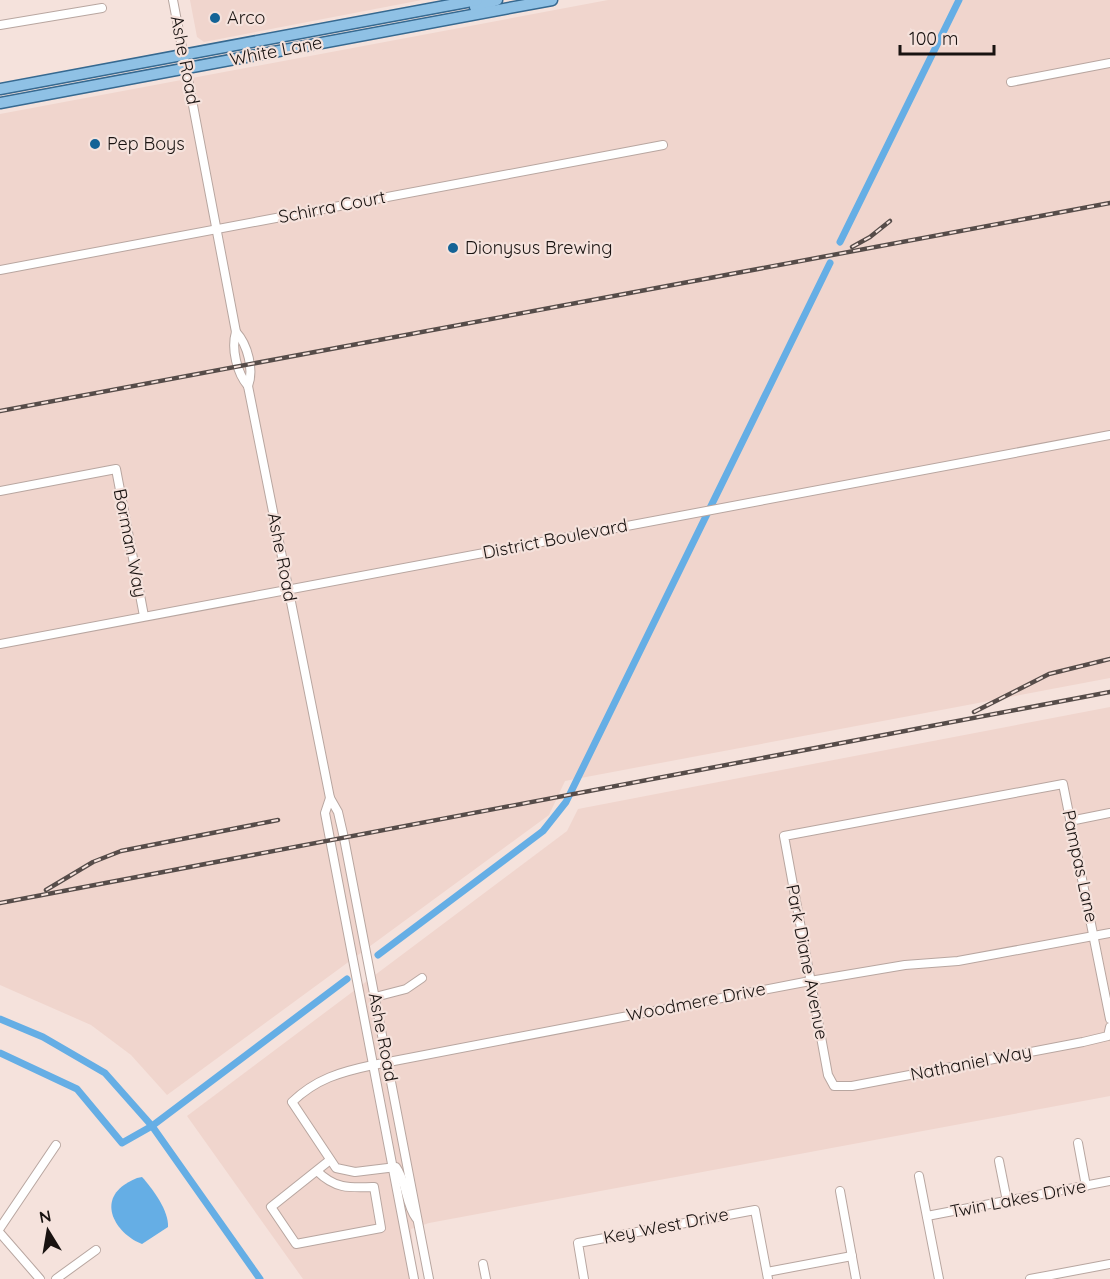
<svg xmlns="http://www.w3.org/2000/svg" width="1110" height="1279" font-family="Quicksand,sans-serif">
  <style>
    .built { fill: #f0d5cd }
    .water { fill: #65aee5 }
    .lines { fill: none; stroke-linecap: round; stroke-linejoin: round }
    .canal { stroke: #65aee5; stroke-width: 7 }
    .minor-casing { stroke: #b8a6a0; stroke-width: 10 }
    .major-casing { stroke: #366990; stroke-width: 13 }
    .minor { stroke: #fff; stroke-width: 8 }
    .major { stroke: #8fc1e5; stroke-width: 10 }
    .rail-casing { stroke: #564c49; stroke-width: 4.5 }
    .rail { stroke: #f5e2dc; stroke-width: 2; stroke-dasharray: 7; stroke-linecap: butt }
    .poi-dot { fill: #146396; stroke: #f5e2dc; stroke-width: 2 }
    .labels { text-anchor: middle; stroke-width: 4.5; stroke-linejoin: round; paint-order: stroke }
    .poi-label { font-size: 18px; fill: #191311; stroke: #f5e2dc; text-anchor: start }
    .street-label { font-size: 18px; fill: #191311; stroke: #f5e2dc }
  </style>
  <rect width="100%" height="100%" fill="#f5e2dc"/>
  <g class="built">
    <path d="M190,0H422L204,42L197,37Z"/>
    <path d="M608,0H1110V678L565,781L549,815L167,1095L131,1055L91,1025L0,985V114Z"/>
    <path d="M1110,707V1096L429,1223L411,1229L417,1279H303L187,1116L567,831L578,809Z"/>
  </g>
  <path class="water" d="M142,1177C153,1189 169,1211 168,1227L142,1244C118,1235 97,1204 124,1185C130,1181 135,1178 142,1177Z"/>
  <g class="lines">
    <g class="canal">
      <path d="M840,242L959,0"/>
      <path d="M378,955L543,831L566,802L830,263"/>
      <path d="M0,1019L43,1037L105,1073L152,1126L260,1279"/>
      <path d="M0,1053L77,1089L122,1143L152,1126L347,979"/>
    </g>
    <defs>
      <g id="minor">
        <path d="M173,0L236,332C231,349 237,373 248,386L330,798L338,812L344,838L429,1279"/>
        <path d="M0,25L102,8"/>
        <path d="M1011,82L1110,63"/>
        <path d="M0,270L663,145"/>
        <path d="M236,332C248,345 254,370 248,386"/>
        <path d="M0,491L116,469L144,616"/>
        <path d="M0,644L1110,435"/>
        <path d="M330,798L325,813L414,1279"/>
        <path d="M1070,821L1110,813"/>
        <path d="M375,997L406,989L422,978"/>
        <path d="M1110,1019L1063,784L784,836L828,1075L834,1086H852L1083,1042L1108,1036L1110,1027"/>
        <path d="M1078,1143L1086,1186"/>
        <path d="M999,1161L1007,1201"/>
        <path d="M317,1171C335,1189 349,1188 374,1187L381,1228L296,1244L271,1207L330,1160"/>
        <path d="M919,1176L939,1279"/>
        <path d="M840,1191L856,1279"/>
        <path d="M927,1216L1110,1181"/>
        <path d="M416,1218C405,1203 407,1182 396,1167L355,1172L336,1168L292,1102C316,1079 340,1072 373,1065L810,981L905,965L958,961L1110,933"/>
        <path d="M0,1228L56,1145"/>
        <path d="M0,1233L40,1279"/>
        <path d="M483,1264L486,1279"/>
        <path d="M767,1272L852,1256"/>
        <path d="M56,1279L96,1250"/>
        <path d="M584,1279L578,1243L755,1210L768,1279"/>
        <path d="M1030,1279L1110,1264"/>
      </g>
      <g id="major">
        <path d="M475,7L497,0"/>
        <path d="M0,89L477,0"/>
        <path d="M0,103L552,0"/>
      </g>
    </defs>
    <use href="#minor" class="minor-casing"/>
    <use href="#major" class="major-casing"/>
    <use href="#minor" class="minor"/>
    <use href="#major" class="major"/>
    <defs>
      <g id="rail">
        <path d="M852,247L870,237L890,221"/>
        <path d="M0,411L1110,203"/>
        <path d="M974,712L1049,674L1110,659"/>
        <path d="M46,890L93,862L121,851L278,820"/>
        <path d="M0,903L1110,692"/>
      </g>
    </defs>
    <use href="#rail" class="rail-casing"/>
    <use href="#rail" class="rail"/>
  </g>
  <g class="poi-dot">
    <circle cx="215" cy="18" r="6"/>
    <circle cx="95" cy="144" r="6"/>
    <circle cx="453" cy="248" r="6"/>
  </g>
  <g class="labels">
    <g class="poi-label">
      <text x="227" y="24">Arco</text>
      <text x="107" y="150">Pep Boys</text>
      <text x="465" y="254">Dionysus Brewing</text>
    </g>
    <g class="street-label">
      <text transform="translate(276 51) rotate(-11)" y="6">White Lane</text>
      <text transform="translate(185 60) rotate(79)" y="6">Ashe Road</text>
      <text transform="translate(332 207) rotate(-11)" y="6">Schirra Court</text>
      <text transform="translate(555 539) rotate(-11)" y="6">District Boulevard</text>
      <text transform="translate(130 543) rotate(79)" y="6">Borman Way</text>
      <text transform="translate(282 557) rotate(79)" y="6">Ashe Road</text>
      <text transform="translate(1080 866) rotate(78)" y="6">Pampas Lane</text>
      <text transform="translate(807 962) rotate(79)" y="6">Park Diane Avenue</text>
      <text transform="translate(696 1002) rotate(-11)" y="6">Woodmere Drive</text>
      <text transform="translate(383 1037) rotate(79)" y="6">Ashe Road</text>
      <text transform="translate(971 1063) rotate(-11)" y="6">Nathaniel Way</text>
      <text transform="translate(1018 1199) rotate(-11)" y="6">Twin Lakes Drive</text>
      <text transform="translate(666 1226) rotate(-11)" y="6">Key West Drive</text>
    </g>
  </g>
  <g transform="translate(48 1231) rotate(349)" stroke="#f5e2dc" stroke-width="4.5" paint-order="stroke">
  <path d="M0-4.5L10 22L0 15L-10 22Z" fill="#191311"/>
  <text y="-9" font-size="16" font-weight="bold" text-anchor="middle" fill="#191311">N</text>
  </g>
  <path d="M900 45v9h94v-9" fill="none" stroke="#191311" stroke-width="3"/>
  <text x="909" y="45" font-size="18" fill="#191311" stroke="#f5e2dc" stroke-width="4.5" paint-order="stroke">100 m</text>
</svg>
